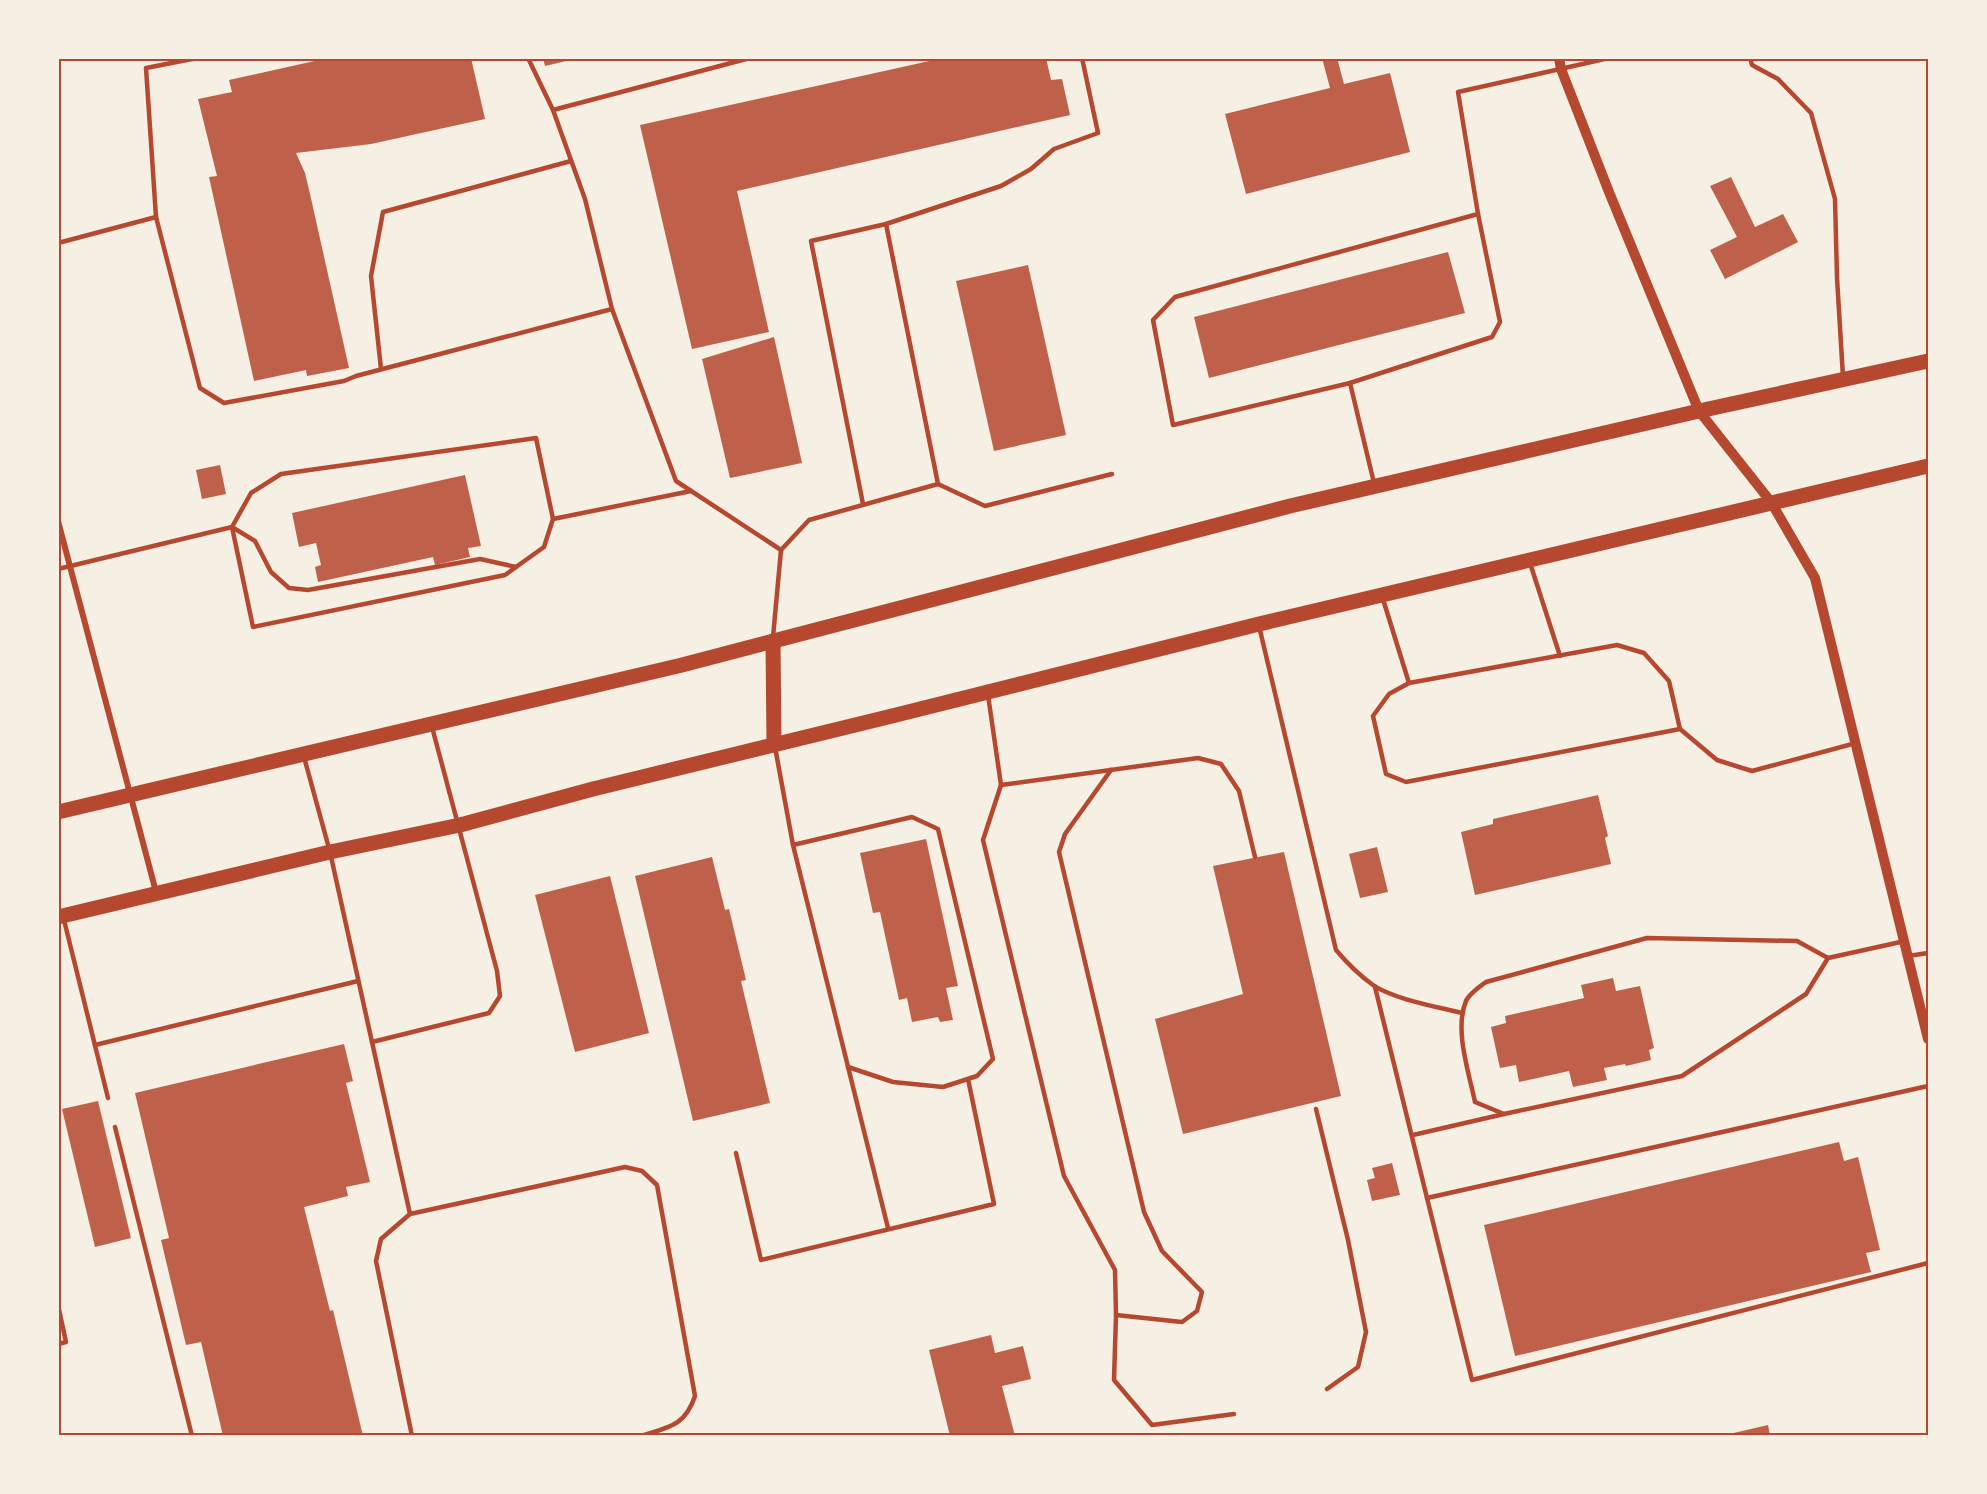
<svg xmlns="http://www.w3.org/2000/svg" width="1987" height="1494" font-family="'DM Sans',sans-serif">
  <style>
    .building { fill: #bf614a }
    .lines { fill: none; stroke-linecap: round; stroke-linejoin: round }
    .service { stroke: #b5482f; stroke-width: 4.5 }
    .minor { stroke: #b5482f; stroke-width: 6 }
    .tertiary { stroke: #b5482f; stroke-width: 10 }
    .primary { stroke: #b5482f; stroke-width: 15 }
    .neatline { fill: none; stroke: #b5482f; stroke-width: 2 }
  </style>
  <rect width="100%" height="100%" fill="#f6efe4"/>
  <g class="building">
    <path d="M328,58H471L485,119L371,144L296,153L305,173L310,194L349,368L307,376L306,370L254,381L209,177L217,176L198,99L232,92L229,80Z"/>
    <path d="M543,58H575V59L545,66Z"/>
    <path d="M943,58H1046L1051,80L1062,79L1070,115L737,191L769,332L692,349L640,125Z"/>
    <path d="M1322,58H1337L1344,84L1390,73L1410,152L1246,194L1225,114L1330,88Z"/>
    <path d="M1731,177L1755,227L1783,214L1798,242L1725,279L1710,250L1737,237L1710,186Z"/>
    <path d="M1448,252L1465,313L1209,378L1194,317Z"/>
    <path d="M1028,265L1066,435L994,451L956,281Z"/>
    <path d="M774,337L802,463L730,478L702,359Z"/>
    <path d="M220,465L226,494L202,499L196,470Z"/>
    <path d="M465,475L481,546L468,548L470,557L435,565L433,557L318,582L315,567L321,565L316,543L299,547L292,513Z"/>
    <path d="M1598,795L1608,836L1605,838L1611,864L1475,895L1461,832L1493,824V819Z"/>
    <path d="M926,839L958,986L946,988L953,1020L940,1022L938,1017L912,1022L907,998L899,1000L880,912L873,913L860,853Z"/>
    <path d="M1377,847L1388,892L1360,898L1349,854Z"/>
    <path d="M1284,852L1341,1096L1183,1134L1155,1019L1243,994L1213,866Z"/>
    <path d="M712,857L725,910L729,909L746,980L741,981L770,1103L693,1121L635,876Z"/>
    <path d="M610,876L649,1033L575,1052L535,895Z"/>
    <path d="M1613,978L1616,991L1640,986L1654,1048L1649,1050L1651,1060L1626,1066L1625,1064L1604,1068L1607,1080L1573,1087L1569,1071L1519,1082L1516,1065L1500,1068L1491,1027L1506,1023L1505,1016L1584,998L1581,985Z"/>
    <path d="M344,1044L353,1081L346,1083L370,1182L346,1187L348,1196L304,1207L330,1311L333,1310L363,1436H223L201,1342L186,1345L161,1240L169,1238L135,1093Z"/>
    <path d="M98,1101L131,1238L95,1247L62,1109Z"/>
    <path d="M1839,1142L1844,1161L1858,1157L1880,1250L1866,1253L1871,1272L1515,1356L1484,1225Z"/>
    <path d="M1392,1163L1400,1195L1372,1201L1367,1180L1375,1178L1372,1168Z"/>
    <path d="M991,1335L995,1353L1023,1346L1031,1379L1002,1386L1015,1436H950L929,1350Z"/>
    <path d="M1768,1425L1770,1436H1725V1435Z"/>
  </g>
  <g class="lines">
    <g class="service">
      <path d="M1750,58L1752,65L1778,79L1811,113L1835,199L1837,278L1843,377"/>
      <path d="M553,110L750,58"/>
      <path d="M156,217L200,388L224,403L344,381L356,376L612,309L585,199L553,110L528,58"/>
      <path d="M58,243L156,217L146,68L197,58"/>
      <path d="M612,309L676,481L781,550L773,637"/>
      <path d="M381,369L371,276L383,212L571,161"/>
      <path d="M1350,383L1492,337L1500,322L1478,214"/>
      <path d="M536,438L553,519L544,547L505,575L253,627L232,527L251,493L281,474Z"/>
      <path d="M1374,483L1350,383L1173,425L1153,320L1175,297L1478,214L1458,92L1609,58"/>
      <path d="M938,484L985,506L1112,474"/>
      <path d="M863,504L811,241L886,224"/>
      <path d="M553,519L691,491"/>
      <path d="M781,550L809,520L938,484L886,224L1001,186L1031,169L1054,149L1098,133L1082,58"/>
      <path d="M1530,563L1560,656"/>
      <path d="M58,569L232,527L255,541L271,572L289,588L308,590L480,559L516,567"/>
      <path d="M1382,596L1409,683"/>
      <path d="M1259,626L1336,950C1347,963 1359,975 1373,985C1393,999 1438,1007 1462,1013"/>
      <path d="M988,695L1001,785L983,840L1064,1176L1115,1270L1116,1315L1114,1380L1152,1425L1234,1414"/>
      <path d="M1680,729L1669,681L1644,653L1617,645L1409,683L1389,694L1373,716L1386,774L1406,782L1680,729L1717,760L1752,771L1856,743"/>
      <path d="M775,747L793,845L888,1228"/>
      <path d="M304,757L330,852L410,1214L625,1167L642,1171L657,1185L695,1396C685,1426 669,1427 641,1436"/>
      <path d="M1111,770L1065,834L1059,852L1144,1212L1162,1251L1202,1292L1197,1311L1182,1322L1116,1315"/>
      <path d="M1001,785L1198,758L1221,764L1239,791L1255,857"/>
      <path d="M793,845L912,817L938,829L993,1059L977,1076L943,1087L893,1082L848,1067"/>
      <path d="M64,920L108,1098"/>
      <path d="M1908,956L1928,953"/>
      <path d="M1828,958L1806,994L1682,1076L1504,1114L1475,1102C1469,1073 1454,1029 1466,1001C1469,994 1479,987 1486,982L1647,938L1797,941L1828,958L1905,941"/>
      <path d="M1375,987L1427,1198"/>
      <path d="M372,1042L489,1013L500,996L497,971L432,727"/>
      <path d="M95,1045L358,981"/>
      <path d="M1928,1086L1427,1198L1472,1380L1928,1263"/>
      <path d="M1316,1109L1348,1240L1366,1332L1358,1367L1327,1389"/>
      <path d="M115,1127L192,1436"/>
      <path d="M1413,1135L1504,1114"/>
      <path d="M736,1153L761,1260L994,1204L968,1079"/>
      <path d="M410,1214L381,1239L376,1261L412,1436"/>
      <path d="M58,1305L66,1342L58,1344"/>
    </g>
    <path class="minor" d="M58,521L156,892"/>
    <path class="tertiary" d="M1559,58L1561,69L1609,192L1699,411L1771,502L1815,578L1928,1039"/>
    <g class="primary">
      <path d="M773,641L774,744"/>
      <path d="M58,812L682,665L1290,506L1699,411L1928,361"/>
      <path d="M58,917L330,852L460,825L593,789L892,716L1259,624L1928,466"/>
    </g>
  </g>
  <rect width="1987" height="1494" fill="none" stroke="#f6efe4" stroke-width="120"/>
  <rect x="60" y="60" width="1867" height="1374" class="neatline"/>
</svg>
